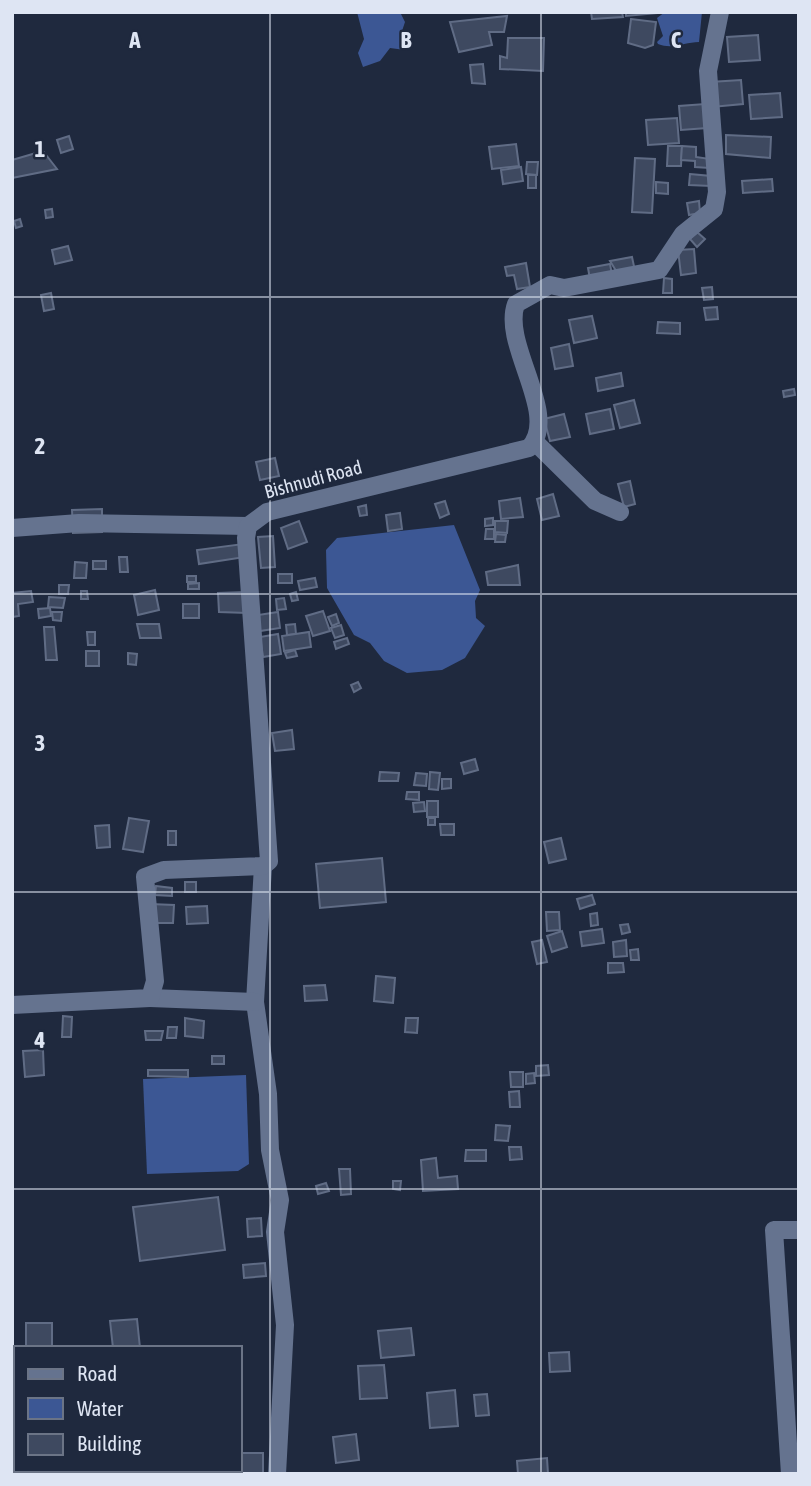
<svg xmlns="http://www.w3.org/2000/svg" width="811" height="1486" font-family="'Asap Condensed',sans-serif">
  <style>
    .water { fill: #3c5794 }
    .building { fill: #3e4960; stroke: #606c85; stroke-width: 2 }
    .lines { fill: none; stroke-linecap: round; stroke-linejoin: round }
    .minor { stroke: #65738f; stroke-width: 18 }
    .grid { fill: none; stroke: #dee5f3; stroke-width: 2; stroke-opacity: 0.55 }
    .labels { text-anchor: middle; stroke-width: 5; stroke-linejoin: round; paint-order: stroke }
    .street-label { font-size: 19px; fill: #dee5f3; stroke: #1f293e }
    .grid-label { font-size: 23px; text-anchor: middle; font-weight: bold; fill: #dee5f3; stroke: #1f293e; stroke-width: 5; stroke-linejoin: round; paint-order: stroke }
  </style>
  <rect width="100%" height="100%" fill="#1f293e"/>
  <g class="water">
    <path d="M357,12H400L405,22L400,37L405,50L390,48L380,61L363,67L358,53L364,39Z"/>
    <path d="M665,12H702L699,42C685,42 673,50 658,44L657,42L663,36L657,18Z"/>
    <path d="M454,525L480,590L475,601L476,618L485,626L465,658L442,670L407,673L384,661L370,643L354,635L327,588L326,550L337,538Z"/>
    <path d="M246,1075L249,1164L238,1171L147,1174L143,1079Z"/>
  </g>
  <g class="building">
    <path d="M591,12H622L623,17L592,19Z"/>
    <path d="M626,12H657V13L626,16Z"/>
    <path d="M507,16L504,32H489L492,45L459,52L450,22Z"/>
    <path d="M631,19L656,22L653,45L645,48L628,43Z"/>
    <path d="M758,35L760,60L729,62L727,37Z"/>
    <path d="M508,38H544L543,71L500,69V56L507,58Z"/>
    <path d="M483,64L485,84L472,83L470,65Z"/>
    <path d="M741,80L743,104L712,107L710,82Z"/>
    <path d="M780,93L782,117L751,119L749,95Z"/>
    <path d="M705,104L707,128L681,130L679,106Z"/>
    <path d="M677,118L679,143L648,145L646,120Z"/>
    <path d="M726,135L771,137L770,158L726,154Z"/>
    <path d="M69,136L73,149L61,153L57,140Z"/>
    <path d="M516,144L519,166L492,169L489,147Z"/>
    <path d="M668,146H682L681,166H667Z"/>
    <path d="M682,146L696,147V157L710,159L709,168L695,167V161L681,160Z"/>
    <path d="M43,151L57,169L12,178V160Z"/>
    <path d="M635,158L655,159L652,213L632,212Z"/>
    <path d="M527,162H538L537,175L526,174Z"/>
    <path d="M521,167L523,181L503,184L501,170Z"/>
    <path d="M690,174L711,176V186L689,185Z"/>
    <rect x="528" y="175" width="8" height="13"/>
    <path d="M772,179L773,191L743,193L742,181Z"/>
    <path d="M656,182L668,183V194L656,193Z"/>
    <path d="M699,201L700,213L689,215L687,203Z"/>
    <path d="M52,209L53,217L46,218L45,210Z"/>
    <path d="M20,219L22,226L16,228L14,221Z"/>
    <path d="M697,232L705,239L697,247L690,239Z"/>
    <path d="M68,246L72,260L55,264L52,250Z"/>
    <path d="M694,249L696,273L681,275L678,250Z"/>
    <path d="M632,257L635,271L618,274L610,261Z"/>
    <path d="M526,263L530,287L517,289L514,275L507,276L505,267Z"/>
    <path d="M610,264L612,275L590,279L588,268Z"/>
    <path d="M664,278L672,279V293H663Z"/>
    <path d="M712,287L713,299L704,300L702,288Z"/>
    <path d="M51,293L54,309L44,311L41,295Z"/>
    <path d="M717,307L718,319L706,320L704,308Z"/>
    <path d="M592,316L597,338L574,343L569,320Z"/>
    <path d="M658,322L680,323V334L657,333Z"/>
    <path d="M569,344L573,366L555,369L551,348Z"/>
    <path d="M621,373L623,386L598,391L596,378Z"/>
    <path d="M794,389L795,395L784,397L783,391Z"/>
    <path d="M634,400L640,423L620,428L614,405Z"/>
    <path d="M610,409L614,429L590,434L586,414Z"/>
    <path d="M564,414L570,437L550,441L544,419Z"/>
    <path d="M275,458L279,476L260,480L256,462Z"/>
    <path d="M630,481L635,504L624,507L618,484Z"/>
    <path d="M553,494L559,516L542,520L537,499Z"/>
    <path d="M520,498L523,517L501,519L499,501Z"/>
    <path d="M445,501L449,514L440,518L435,504Z"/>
    <path d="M366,505L367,515L360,516L358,507Z"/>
    <path d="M102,509V532L73,533L72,510Z"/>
    <path d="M400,513L402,529L388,531L386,515Z"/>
    <path d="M493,518V525L485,526V519Z"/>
    <path d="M299,521L307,542L288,549L281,528Z"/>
    <path d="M495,521H508L507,533L495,532Z"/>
    <path d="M486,529H494V539H485Z"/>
    <path d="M496,534L506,535L505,542H495Z"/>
    <path d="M273,536L275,567L261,568L258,537Z"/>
    <path d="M243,544L245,557L199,564L197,550Z"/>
    <path d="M119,557H127L128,572H120Z"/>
    <rect x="93" y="561" width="13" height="8"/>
    <path d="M75,562L87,563L86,578H74Z"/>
    <path d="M518,565L520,585H488L486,572Z"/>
    <rect x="278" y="574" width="14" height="9"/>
    <rect x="187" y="576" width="9" height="6"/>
    <path d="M315,578L317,587L300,590L298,581Z"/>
    <path d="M199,583V589H188V584Z"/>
    <path d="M59,585H69L68,594H59Z"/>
    <path d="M155,590L159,610L138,615L134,595Z"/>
    <path d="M31,591L33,602L18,604L19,616L12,617V593Z"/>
    <path d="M81,591H87L88,599H81Z"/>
    <path d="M246,592L247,613L219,612L218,593Z"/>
    <path d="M296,592L298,600L292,601L290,594Z"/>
    <path d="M49,597L65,598L63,608L48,607Z"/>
    <path d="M284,598L286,609L277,610L276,599Z"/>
    <rect x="183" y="604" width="16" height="14"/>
    <path d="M50,608L51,616L39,618L38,609Z"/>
    <path d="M323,611L330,631L313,636L306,616Z"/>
    <path d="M52,612H62L61,621L53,620Z"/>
    <path d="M278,612L280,628L260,631L258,615Z"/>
    <path d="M336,614L339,623L332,626L328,617Z"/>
    <path d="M137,624H159L161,638H140Z"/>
    <path d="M295,624L296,634L287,635L286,625Z"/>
    <path d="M341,625L344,635L335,638L331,628Z"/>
    <path d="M44,627H54L57,660H46Z"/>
    <path d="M87,632H95V645H88Z"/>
    <path d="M309,632L311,647L284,651L282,636Z"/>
    <path d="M278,634L281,654L263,657L260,637Z"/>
    <path d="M347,638L349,644L336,649L334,642Z"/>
    <path d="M295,650L297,656L287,658L285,653Z"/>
    <rect x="86" y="651" width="13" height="15"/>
    <path d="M128,653L137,654L136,665L128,664Z"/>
    <path d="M358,682L361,688L354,692L351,685Z"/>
    <path d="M292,730L294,749L275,751L272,733Z"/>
    <path d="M475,759L478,770L464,774L461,763Z"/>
    <path d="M380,772L399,773L398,781H379Z"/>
    <path d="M430,772L440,773L438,790L429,789Z"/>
    <path d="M416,773L427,774L426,786L414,785Z"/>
    <path d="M442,779H451V788L442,789Z"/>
    <path d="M407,792H419V800L406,799Z"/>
    <rect x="427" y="801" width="11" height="16"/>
    <path d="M424,802L425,811L414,812L413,803Z"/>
    <path d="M129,818L149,821L143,852L123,849Z"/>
    <rect x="428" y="818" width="7" height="7"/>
    <path d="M440,824H454V835H441Z"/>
    <path d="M109,825L110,847L97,848L95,826Z"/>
    <rect x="168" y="831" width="8" height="14"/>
    <path d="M561,838L566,859L549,863L544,842Z"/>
    <path d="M382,858L386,902L320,908L316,864Z"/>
    <rect x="185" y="882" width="11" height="10"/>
    <path d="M156,886L172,888V896L155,895Z"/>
    <path d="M592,895L595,904L580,909L577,899Z"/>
    <path d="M150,904L174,905L173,923H150Z"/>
    <path d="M207,906L208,923L187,924L186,907Z"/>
    <path d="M546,912H559L560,930L547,931Z"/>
    <path d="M597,913L598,925L591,926L590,914Z"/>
    <path d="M628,924L630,932L622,934L620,925Z"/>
    <path d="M602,929L604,943L582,946L580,932Z"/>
    <path d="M562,931L567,947L552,952L547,936Z"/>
    <path d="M542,940L547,962L537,964L532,942Z"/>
    <path d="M626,940L627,956L614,957L613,942Z"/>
    <path d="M638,949L639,960H631L630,950Z"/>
    <path d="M608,963H623L624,972L608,973Z"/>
    <path d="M376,976L395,978L393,1003L374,1001Z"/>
    <path d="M325,985L327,1000L305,1001L304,986Z"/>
    <path d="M63,1016L72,1017L71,1037H62Z"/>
    <path d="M185,1018L204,1021L203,1038L185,1036Z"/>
    <path d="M406,1018H418L417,1033L405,1032Z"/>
    <path d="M168,1027H177L176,1038H167Z"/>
    <path d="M145,1031H163L161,1040H146Z"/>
    <path d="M43,1050L44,1075L25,1077L23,1051Z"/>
    <rect x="212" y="1056" width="12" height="8"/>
    <path d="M548,1065L549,1075L536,1076V1066Z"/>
    <path d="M148,1070H188V1077L148,1076Z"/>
    <path d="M510,1072H523V1087H511Z"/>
    <path d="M534,1073L535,1083L526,1084V1074Z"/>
    <path d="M519,1091L520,1107H510L509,1092Z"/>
    <path d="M496,1125L510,1126L508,1141L495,1140Z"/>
    <path d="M509,1147H521L522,1159L510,1160Z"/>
    <path d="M466,1150H486V1161H465Z"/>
    <path d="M436,1158L438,1178L457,1176L458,1189L423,1191L421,1160Z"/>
    <path d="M339,1169H350L351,1194L341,1195Z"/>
    <path d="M393,1181H401L400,1190L393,1189Z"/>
    <path d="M326,1183L329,1191L318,1194L316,1186Z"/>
    <path d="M218,1197L225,1250L140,1261L133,1207Z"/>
    <path d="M261,1218L262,1236L248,1237L247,1219Z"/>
    <path d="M265,1263L266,1276L244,1278L243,1265Z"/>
    <path d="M137,1319L140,1348H113L110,1321Z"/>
    <rect x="26" y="1323" width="26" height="25"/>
    <path d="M411,1328L414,1355L381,1358L378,1331Z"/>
    <path d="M569,1352L570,1371L550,1372L549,1353Z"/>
    <path d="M384,1365L387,1398L360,1399L358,1366Z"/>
    <path d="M455,1390L458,1426L430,1428L427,1393Z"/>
    <path d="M487,1394L489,1415L476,1416L474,1395Z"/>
    <path d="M356,1434L359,1460L336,1463L333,1437Z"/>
    <path d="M240,1453H263V1473H235L240,1470Z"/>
    <path d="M547,1458L548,1474H518L517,1461Z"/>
  </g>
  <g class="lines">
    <g class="minor">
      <path d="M535,442L595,501L620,512"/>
      <path d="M12,528L79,523L248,526"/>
      <path d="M263,866L255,1002L268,1094L270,1150L280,1200L275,1232L285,1325L277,1474"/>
      <path d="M150,998L255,1002"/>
      <path d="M12,1005L150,998L155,981L145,877L164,870L263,866L269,861L246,538L248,526L267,512L529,448C561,415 501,345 516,304L550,285L564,288L659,270L683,234L714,209L717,192L708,71L720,12"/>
      <path d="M12,1474H16"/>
      <path d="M790,1474L774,1230H799"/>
    </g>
  </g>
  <path class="grid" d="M270,12V1474M541,12V1474M12,297H799M12,594H799M12,892H799M12,1189H799"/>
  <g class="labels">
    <g class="street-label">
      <text transform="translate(313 479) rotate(-15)" y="7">Bishnudi Road</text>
    </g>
  </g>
  <g class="grid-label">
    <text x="135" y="48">A</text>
    <text x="406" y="48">B</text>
    <text x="676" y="48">C</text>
    <text x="40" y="157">1</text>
    <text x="40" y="454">2</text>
    <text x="40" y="751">3</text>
    <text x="40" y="1048">4</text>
  </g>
  <rect width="811" height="1486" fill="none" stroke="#dee5f3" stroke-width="28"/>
  <rect x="14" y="1346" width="228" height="126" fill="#1f293e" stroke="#6b7486" stroke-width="2"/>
  <rect x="28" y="1369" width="35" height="10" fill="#65738f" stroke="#6b7486" stroke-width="2"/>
  <text x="77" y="1381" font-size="21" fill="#dee5f3">Road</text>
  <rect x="28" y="1398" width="35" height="21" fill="#3c5794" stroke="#6b7486" stroke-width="2"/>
  <text x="77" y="1416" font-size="21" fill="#dee5f3">Water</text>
  <rect x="28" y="1434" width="35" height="21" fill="#3e4960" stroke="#6b7486" stroke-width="2"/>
  <text x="77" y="1451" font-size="21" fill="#dee5f3">Building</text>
</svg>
